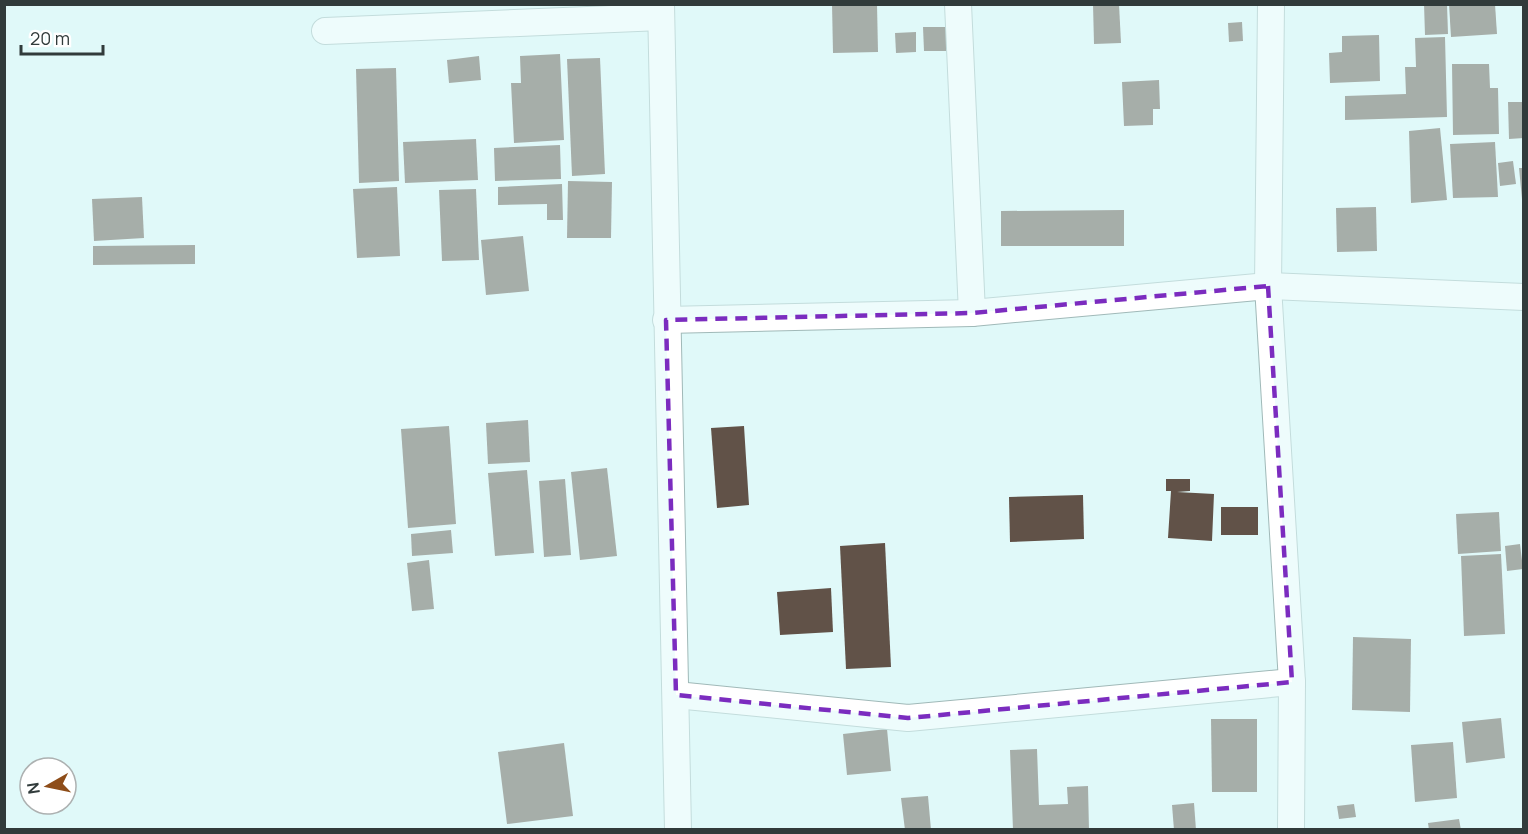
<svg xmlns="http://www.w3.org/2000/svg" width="1528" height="834" font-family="Manrope,sans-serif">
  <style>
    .building { fill: #615248 }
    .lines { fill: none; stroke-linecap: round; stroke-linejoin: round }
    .minor-casing { stroke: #a0b9b8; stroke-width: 28 }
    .minor { stroke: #fff; stroke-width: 26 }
    .marked { fill: none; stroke: #7b2cbf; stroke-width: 4.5; stroke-dasharray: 12 8; stroke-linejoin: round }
  </style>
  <rect width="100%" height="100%" fill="#e0f9f9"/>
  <g class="building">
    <path d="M832,4H877L878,52L833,53Z"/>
    <path d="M1093,4H1119L1121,43L1094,44Z"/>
    <path d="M1424,4H1447L1448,34L1425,35Z"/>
    <path d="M1449,4H1495L1497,34L1451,37Z"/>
    <path d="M1242,22L1243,41L1229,42L1228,23Z"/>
    <path d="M923,27H946V51H924Z"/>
    <path d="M916,32V52L896,53L895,33Z"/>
    <path d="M1379,35L1380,81L1330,83L1329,53L1342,52V36Z"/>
    <path d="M1445,37L1447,117L1345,120V96L1406,94L1405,67H1416L1415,38Z"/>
    <path d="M560,54L564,140L514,143L511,83H521L520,56Z"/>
    <path d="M479,56L481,80L449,83L447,60Z"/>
    <path d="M600,58L605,174L572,176L567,59Z"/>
    <path d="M1452,64H1489L1490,88H1498L1499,134L1453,135Z"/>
    <path d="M396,68L399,181L359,183L356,69Z"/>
    <path d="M1159,80L1160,109H1153V125L1124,126L1122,82Z"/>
    <path d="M1508,102H1524V138L1509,139Z"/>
    <path d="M1440,128L1447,200L1411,203L1409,131Z"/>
    <path d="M476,139L478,180L405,183L403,142Z"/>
    <path d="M1495,142L1498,197L1453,198L1450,144Z"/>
    <path d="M560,145L561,179L495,181L494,148Z"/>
    <path d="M1513,161L1516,184L1500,186L1498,163Z"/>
    <path d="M1519,168H1524V199H1522Z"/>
    <path d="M568,181L612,182L611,238H567Z"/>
    <path d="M562,184L563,220H547V204L498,205V187Z"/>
    <path d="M397,187L400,256L357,258L353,189Z"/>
    <path d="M476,189L479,260L442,261L439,190Z"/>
    <path d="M142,197L144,238L94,241L92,199Z"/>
    <path d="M1376,207L1377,251L1337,252L1336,208Z"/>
    <path d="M1124,210V246H1001V211Z"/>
    <path d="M523,236L529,291L486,295L481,240Z"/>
    <path d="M195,245V264L93,265V246Z"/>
    <path d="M528,420L530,462L488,464L486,423Z"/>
    <path d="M449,426L456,524L408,528L401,429Z"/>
    <path d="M744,426L749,505L717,508L711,428Z"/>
    <path d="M607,468L617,556L580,560L571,472Z"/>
    <path d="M527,470L534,553L495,556L488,473Z"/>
    <path d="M565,479L571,555L544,557L539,481Z"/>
    <path d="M1166,479H1190V491L1177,492L1214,494L1212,541L1168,538L1171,491H1166Z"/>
    <path d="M1083,495L1084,539L1010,542L1009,497Z"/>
    <rect x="1221" y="507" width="37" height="28"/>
    <path d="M1499,512L1501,551L1458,554L1456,514Z"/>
    <path d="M451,530L453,553L412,556L411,534Z"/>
    <path d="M885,543L891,667L846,669L840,546Z"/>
    <path d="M1520,544L1523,569L1507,571L1505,546Z"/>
    <path d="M1501,554L1505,634L1464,636L1461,556Z"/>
    <path d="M429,560L434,609L412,611L407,563Z"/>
    <path d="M831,588L833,632L780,635L777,592Z"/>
    <path d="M1353,637L1411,639L1410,712L1352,710Z"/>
    <path d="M1501,718L1505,758L1466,763L1462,722Z"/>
    <path d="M1211,719H1257V792H1212Z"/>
    <path d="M887,729L891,771L847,775L843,734Z"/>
    <path d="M1453,742L1457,798L1415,802L1411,745Z"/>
    <path d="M564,743L573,816L507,824L498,752Z"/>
    <path d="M1037,749L1039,805L1068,804L1067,787L1088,786L1089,830H1013L1010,750Z"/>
    <path d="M928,796L931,830H905L901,798Z"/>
    <path d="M1194,803L1196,830H1174L1172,805Z"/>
    <path d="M1354,804L1356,817L1339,819L1337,806Z"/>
    <path d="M1459,819L1461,830H1429L1428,823Z"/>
  </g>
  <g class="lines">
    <defs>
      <g id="minor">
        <path d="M661,4L678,830"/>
        <path d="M958,4L972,313"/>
        <path d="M1271,4L1268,286L1292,682L1291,830"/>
        <path d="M325,31L661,17"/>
        <path d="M666,320L972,313L1268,286L1524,297"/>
        <path d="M676,695L908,718L1292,682"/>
      </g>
    </defs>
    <use href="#minor" class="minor-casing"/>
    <use href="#minor" class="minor"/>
  </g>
  <path d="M0 0H1528V834H0ZM1268,286L1292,682L908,718L676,695L666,320L972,313Z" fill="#e0f9f9" fill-opacity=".55" fill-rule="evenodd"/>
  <path class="marked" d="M1268,286L1292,682L908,718L676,695L666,320L972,313Z"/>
  <rect width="1528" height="834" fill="none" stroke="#313b3b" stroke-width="12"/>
  <g transform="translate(48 786) rotate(261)"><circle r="28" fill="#ffffff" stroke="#adb1b1" stroke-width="1.5"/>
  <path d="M0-4.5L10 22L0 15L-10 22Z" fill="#8e4d19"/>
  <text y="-9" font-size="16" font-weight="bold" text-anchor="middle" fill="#313b3b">N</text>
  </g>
  <path d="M21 45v9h82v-9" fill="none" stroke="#313b3b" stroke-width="3"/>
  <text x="30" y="45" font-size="18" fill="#313b3b" stroke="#ffffff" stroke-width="4.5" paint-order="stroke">20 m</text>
</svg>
